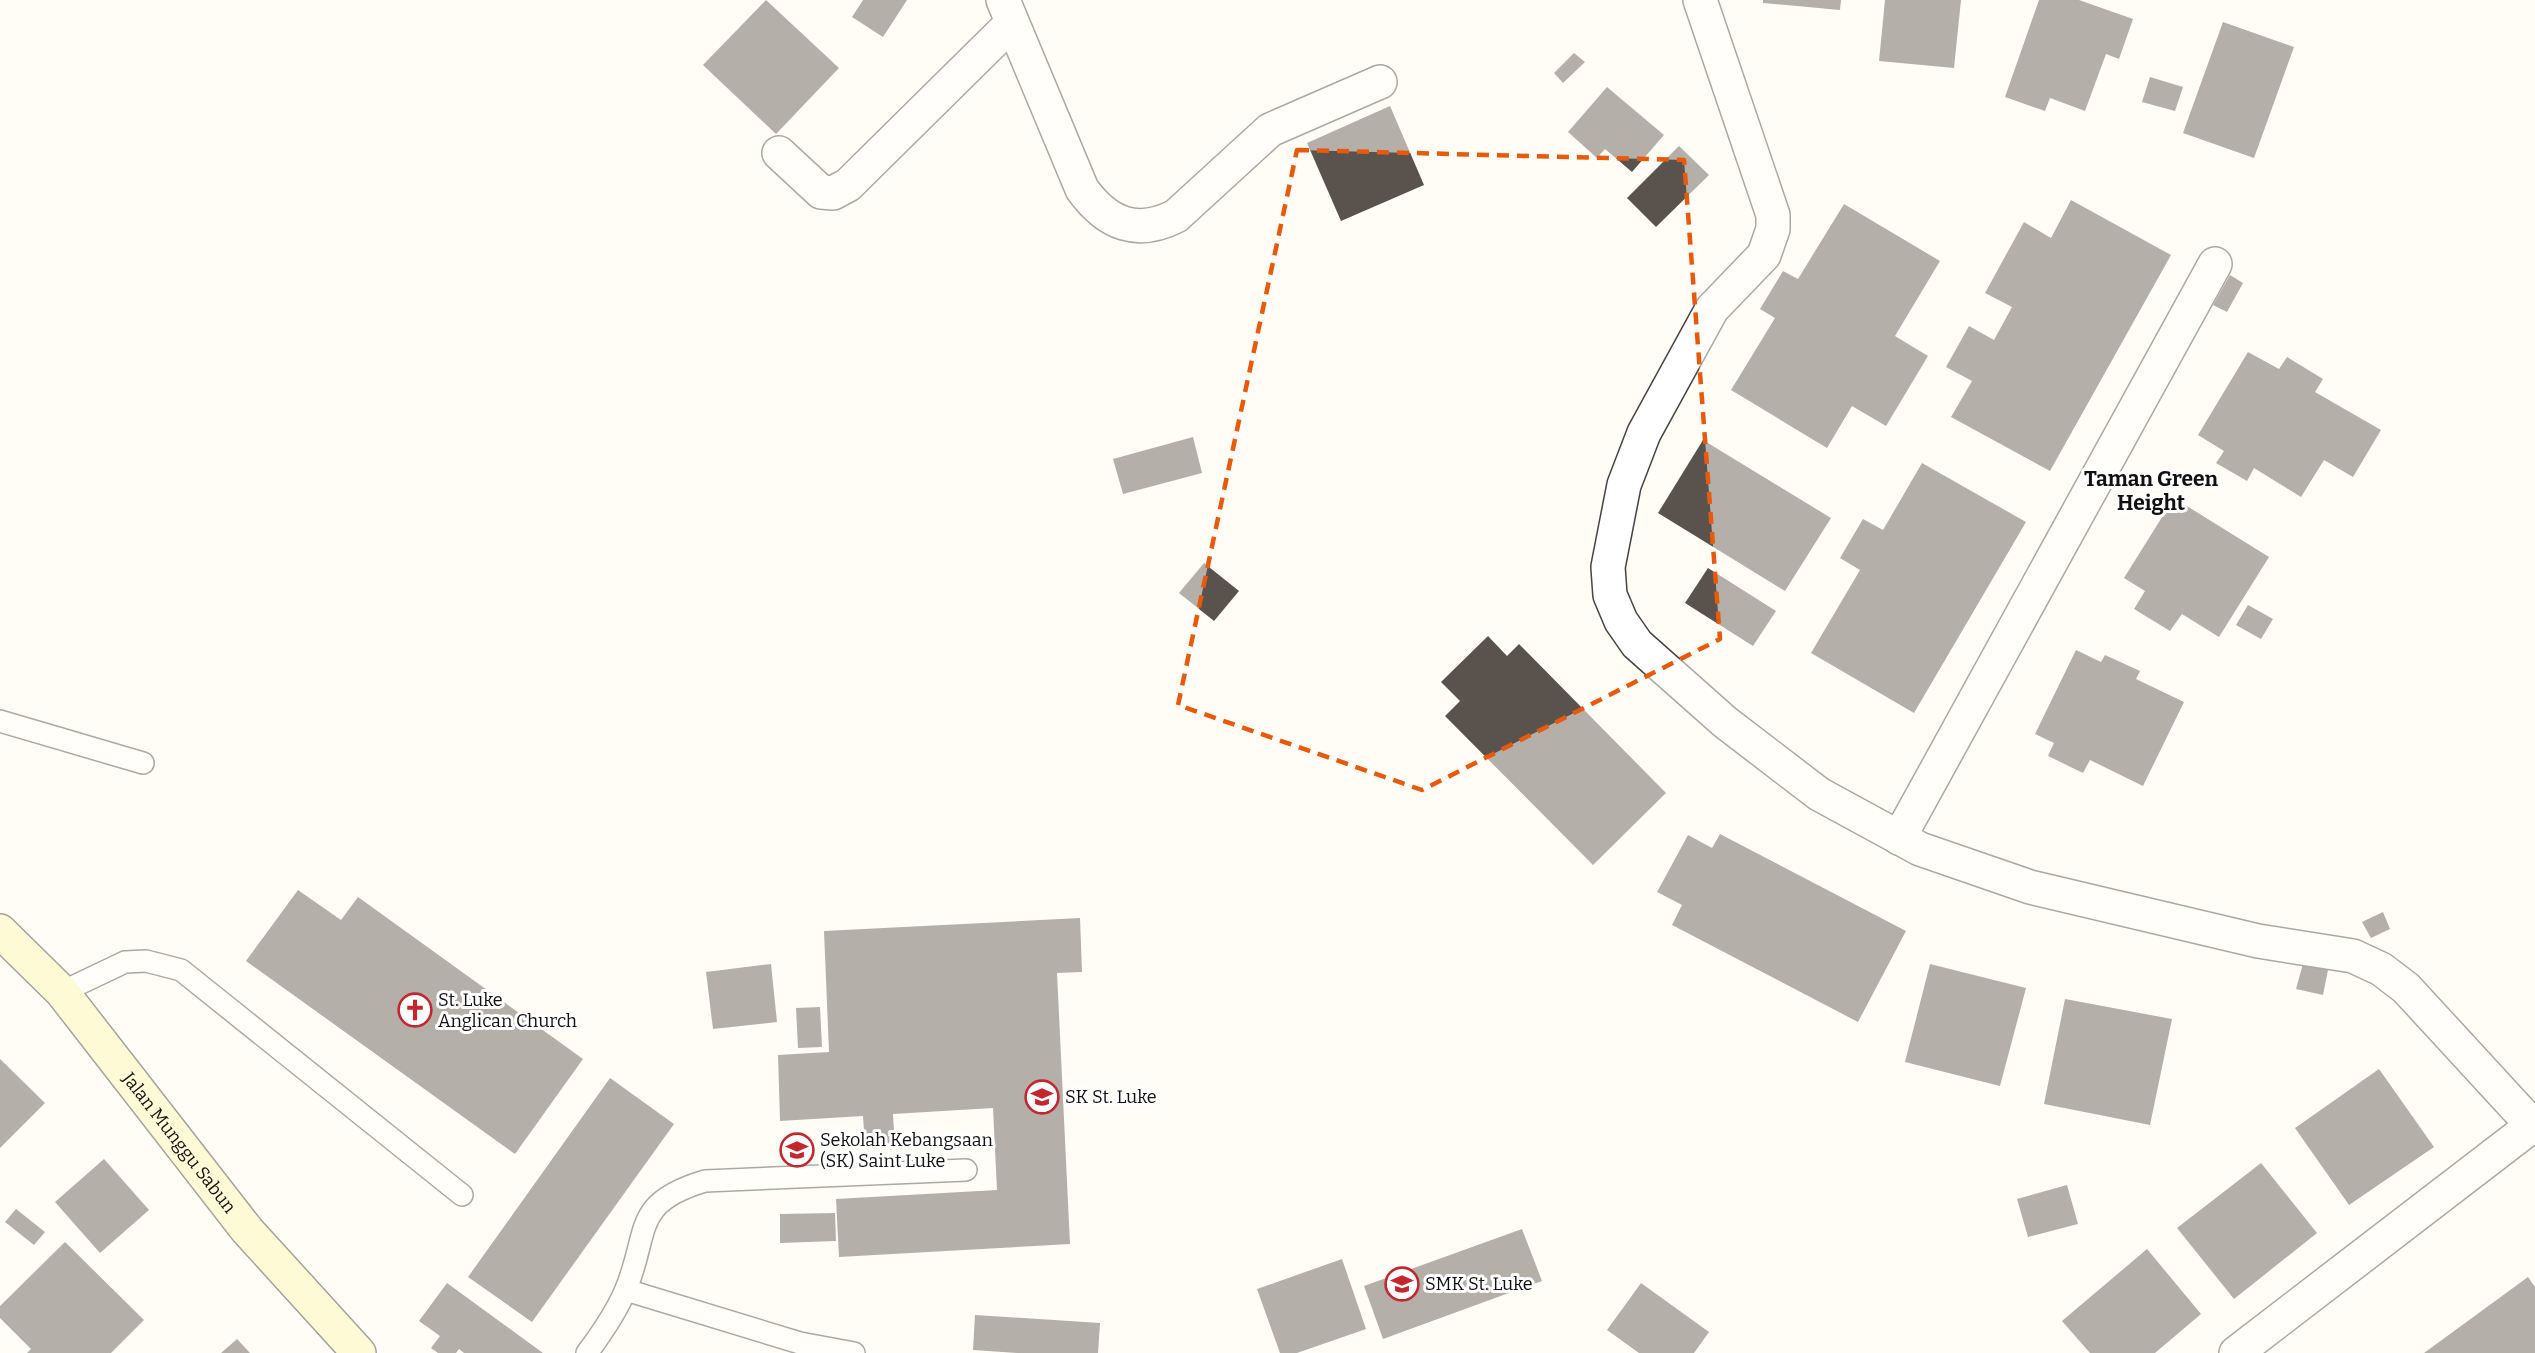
<svg xmlns="http://www.w3.org/2000/svg" width="2535" height="1353" font-family="Bitter,serif">
  <style>
    .building { fill: #5a524d }
    .lines { fill: none; stroke-linecap: round; stroke-linejoin: round }
    .lane-casing { stroke: #444; stroke-width: 24 }
    .street-casing { stroke: #444; stroke-width: 36 }
    .secondary-casing { stroke: #333; stroke-width: 36 }
    .lane { stroke: #fff; stroke-width: 21 }
    .street { stroke: #fff; stroke-width: 33 }
    .secondary { stroke: #fff6b0; stroke-width: 33 }
    .marked { fill: none; stroke: #e8590c; stroke-width: 4.5; stroke-dasharray: 12 8; stroke-linejoin: round }
    .labels { text-anchor: middle; stroke-width: 6; stroke-linejoin: round; paint-order: stroke }
    .poi-label { font-size: 18px; fill: #111; stroke: #fff; text-anchor: start }
    .street-label { font-size: 18px; fill: #111; stroke: #fff }
    .quarter-label { font-size: 21px; font-weight: bold; fill: #111; stroke: #fff }
  </style>
  <rect width="100%" height="100%" fill="#fffdf5"/>
  <g class="building">
    <path d="M766,0L839,68L776,134L703,65Z"/>
    <path d="M863,0H907L883,37L852,17Z"/>
    <path d="M1763,0H1841L1840,10L1763,3Z"/>
    <path d="M1885,0H1961L1954,68L1879,61Z"/>
    <path d="M2039,0H2079L2133,19L2119,59L2106,54L2085,111L2050,98L2045,111L2005,97Z"/>
    <path d="M2223,22L2294,47L2254,158L2183,133Z"/>
    <path d="M1574,53L1585,62L1563,83L1554,73Z"/>
    <path d="M2150,77L2183,87L2175,111L2142,102Z"/>
    <path d="M1607,87L1664,135L1632,172L1605,149L1597,158L1568,132Z"/>
    <path d="M1390,106L1424,185L1341,221L1307,143Z"/>
    <path d="M1679,146L1709,175L1656,227L1627,198Z"/>
    <path d="M2071,200L2171,255L2050,471L1951,417L1972,381L1946,367L1969,326L1994,340L2012,307L1985,293L2024,222L2051,238Z"/>
    <path d="M1844,204L1940,261L1895,336L1928,356L1886,426L1852,406L1827,448L1731,390L1775,318L1760,309L1783,271L1798,279Z"/>
    <path d="M2230,275L2243,283L2227,312L2213,305Z"/>
    <path d="M2248,352L2279,369L2287,357L2323,379L2315,392L2381,430L2353,477L2324,460L2301,497L2254,468L2247,481L2216,463L2224,451L2198,435Z"/>
    <path d="M1193,437L1202,473L1123,494L1113,459Z"/>
    <path d="M1703,440L1831,518L1785,591L1658,513Z"/>
    <path d="M1922,463L2026,522L1914,713L1811,653L1860,570L1840,558L1863,519L1883,530Z"/>
    <path d="M2174,498L2269,557L2219,637L2182,614L2170,631L2134,609L2145,591L2124,578Z"/>
    <path d="M1204,563L1239,591L1214,621L1179,593Z"/>
    <path d="M1708,568L1776,611L1753,646L1685,603Z"/>
    <path d="M2248,605L2273,619L2261,639L2236,625Z"/>
    <path d="M1488,636L1507,656L1519,644L1666,793L1593,865L1445,716L1460,701L1441,682Z"/>
    <path d="M2076,650L2101,662L2105,655L2140,671L2136,679L2184,702L2143,786L2090,760L2083,773L2048,756L2054,743L2035,734Z"/>
    <path d="M1720,834L1906,931L1858,1022L1672,925L1682,905L1657,892L1688,835L1712,848Z"/>
    <path d="M298,890L341,920L358,897L583,1059L515,1154L246,961Z"/>
    <path d="M2383,912L2390,929L2371,938L2362,922Z"/>
    <path d="M1080,918L1082,972L1057,973L1070,1244L839,1257L836,1199L997,1190L993,1108L893,1114L895,1145L865,1147L863,1116L780,1121L778,1055L829,1052L824,931Z"/>
    <path d="M2304,960L2329,965L2323,995L2296,989Z"/>
    <path d="M771,964L777,1022L713,1029L706,972Z"/>
    <path d="M1930,964L2026,988L2000,1086L1905,1062Z"/>
    <path d="M2065,999L2172,1019L2150,1125L2044,1104Z"/>
    <path d="M820,1007L822,1047L798,1048L796,1008Z"/>
    <path d="M0,1059L45,1103L0,1148Z"/>
    <path d="M2379,1069L2434,1147L2349,1205L2295,1128Z"/>
    <path d="M610,1078L674,1124L532,1322L468,1277Z"/>
    <path d="M104,1159L149,1210L100,1253L55,1202Z"/>
    <path d="M2261,1163L2317,1233L2234,1299L2177,1228Z"/>
    <path d="M2067,1185L2078,1224L2028,1237L2017,1199Z"/>
    <path d="M16,1209L45,1232L34,1245L5,1222Z"/>
    <path d="M835,1213L836,1241L780,1243V1214Z"/>
    <path d="M1522,1229L1542,1281L1383,1339L1364,1286Z"/>
    <path d="M65,1242L144,1320L111,1353H27L31,1349L0,1318V1306Z"/>
    <path d="M2147,1249L2201,1314L2155,1353H2090L2062,1321Z"/>
    <path d="M1342,1259L1366,1329L1297,1353H1280L1257,1289Z"/>
    <path d="M2528,1277L2535,1287V1353H2424Z"/>
    <path d="M447,1283L543,1353H464L459,1349L456,1353H438L431,1348L440,1336L419,1321Z"/>
    <path d="M1641,1283L1709,1332L1694,1353H1639L1607,1330Z"/>
    <path d="M975,1315L1100,1323L1098,1353H1017L973,1350Z"/>
    <path d="M237,1339L250,1353H221Z"/>
  </g>
  <g class="lines">
    <defs>
      <g id="lane">
        <path d="M0,721L143,763"/>
        <path d="M62,992L125,962L146,961L181,970L462,1195"/>
        <path d="M626,1290L800,1343L854,1353"/>
        <path d="M587,1353C602,1333 616,1313 626,1289C650,1231 631,1203 705,1181L966,1170"/>
      </g>
      <g id="street">
        <path d="M1003,0L1082,189C1107,224 1137,236 1176,216L1270,130L1380,82"/>
        <path d="M1700,0L1773,215V229L1764,255L1712,309L1644,433L1624,485L1608,567L1610,595L1621,621L1637,644L1725,722L1819,794L1920,849L2030,887L2258,941L2353,956L2381,969L2406,988L2535,1128"/>
        <path d="M779,153L821,192L833,193L848,185L1012,23"/>
        <path d="M1899,838L2215,264"/>
        <path d="M2236,1353L2533,1125"/>
      </g>
      <g id="secondary">
        <path id="s1" d="M0,931L62,992L247,1230L359,1353"/>
      </g>
    </defs>
    <use href="#lane" class="lane-casing"/>
    <use href="#street" class="street-casing"/>
    <use href="#secondary" class="secondary-casing"/>
    <use href="#lane" class="lane"/>
    <use href="#street" class="street"/>
    <use href="#secondary" class="secondary"/>
  </g>
  <path d="M0 0H2535V1353H0ZM1297,150L1684,160L1720,639L1422,790L1178,705Z" fill="#fffdf5" fill-opacity=".55" fill-rule="evenodd"/>
  <path class="marked" d="M1297,150L1684,160L1720,639L1422,790L1178,705Z"/>
  <defs>
    <symbol id="church-ring" viewBox="-11 -11 22 22"><circle r="9.5" fill="#fff" stroke="#c4262e" stroke-width="1.5"/><path d="M-1.2-6h2.4v3.5h3.3v2.4h-3.3V6h-2.4V-.1h-3.3v-2.4h3.3Z" fill="#c4262e"/></symbol>
    <symbol id="school-ring" viewBox="-11 -11 22 22"><circle r="9.5" fill="#fff" stroke="#c4262e" stroke-width="1.5"/><path d="M0-5L7-2L0 1L-7-2ZM-4 1L0 2.5L4 1V4Q0 6-4 4Z" fill="#c4262e"/></symbol>
  </defs>
  <g fill-rule="evenodd">
    <use href="#church-ring" x="396" y="991" width="38" height="38"/>
    <use href="#school-ring" x="1023" y="1078" width="38" height="38"/>
    <use href="#school-ring" x="778" y="1131" width="38" height="38"/>
    <use href="#school-ring" x="1383" y="1265" width="38" height="38"/>
  </g>
  <g class="labels">
    <g class="poi-label">
      <text x="438" y="1006">St. Luke<tspan x="438" dy="21">Anglican Church</tspan></text>
      <text x="1065" y="1103">SK St. Luke</text>
      <text x="820" y="1146">Sekolah Kebangsaan<tspan x="820" dy="21">(SK) Saint Luke</tspan></text>
      <text x="1425" y="1290">SMK St. Luke</text>
    </g>
    <g class="street-label">
      <text dy="6" stroke="none"><textPath href="#s1" startOffset="278">Jalan Munggu Sabun</textPath></text>
    </g>
    <g class="quarter-label">
      <text x="2151" y="486">Taman Green<tspan x="2151" dy="24">Height</tspan></text>
    </g>
  </g>
</svg>
